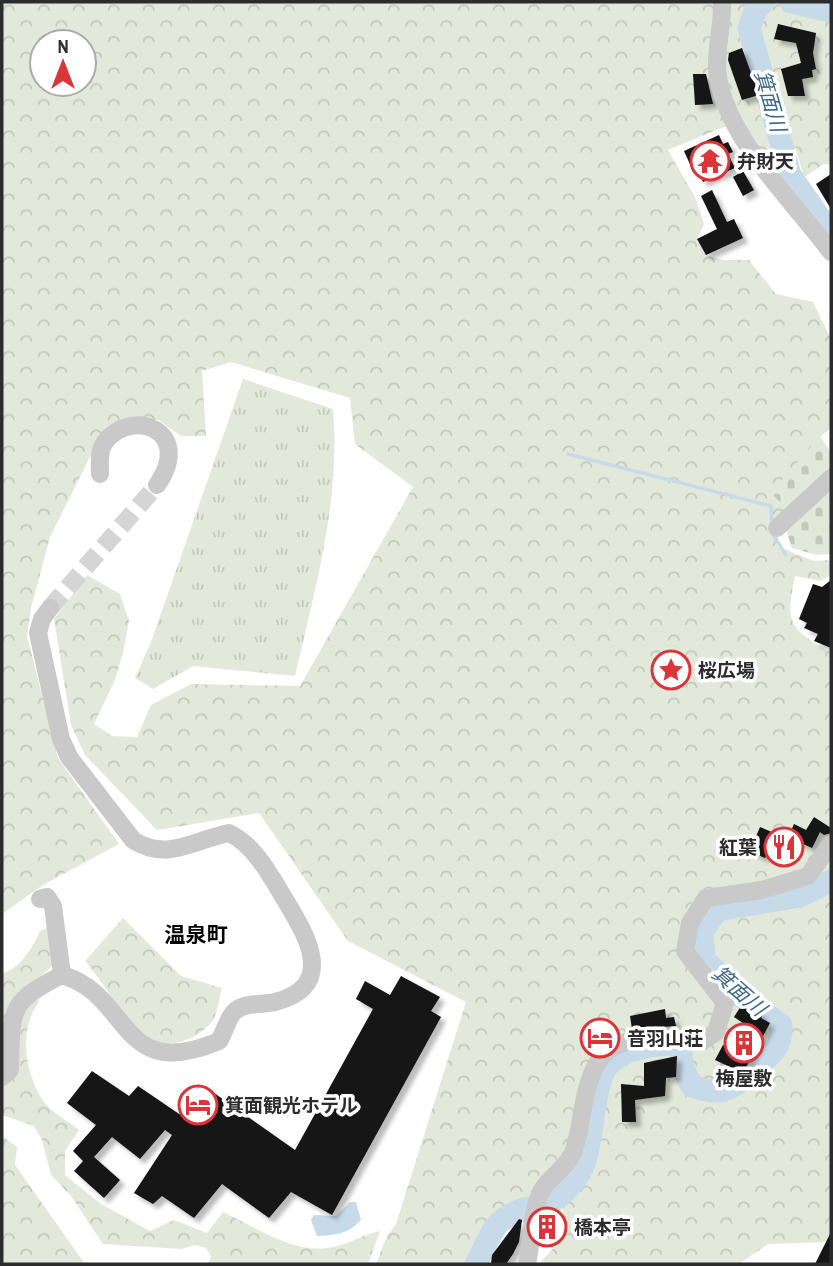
<svg xmlns="http://www.w3.org/2000/svg" width="833" height="1266" font-family="'Archivo Narrow','Noto Sans JP',sans-serif">
  <style>
    .grass { fill: url(#grass-tufts) }
    .forest { fill: url(#forest-crowns); fill-rule: evenodd }
    .cemetery { fill: url(#cemetery-stones) }
    .water { fill: #c7dae9 }
    .lines { fill: none; stroke-linecap: round; stroke-linejoin: round }
    .stream { stroke: #c7dae9; stroke-width: 3.5 }
    .river { stroke: #c7dae9; stroke-width: 23 }
    .building { fill: #131313; filter: url(#shadow) }
    .minor-tunnel { stroke: #d5d5d5; stroke-width: 18; stroke-dasharray: 18 9; stroke-linecap: butt }
    .minor { stroke: #c9c9c9; stroke-width: 18 }
    .labels { text-anchor: middle; stroke-width: 7; stroke-linejoin: round; paint-order: stroke }
    .poi-label { font-size: 19px; font-weight: bold; fill: #2c2c2c; stroke: #fff; text-anchor: start }
    .water-label { font-size: 21px; font-style: italic; fill: #3f698a; stroke: #fff }
    .neighbourhood-label { font-size: 21px; font-weight: bold; fill: #000; stroke: #fff }
  </style>
  <defs>
    <pattern id="grass-tufts" width="24" height="20" patternUnits="userSpaceOnUse" patternTransform="scale(1.75)"><rect width="24" height="20" fill="#e2e9da"/><path d="M3 7l-1-3M5 7V3M7 7l1-3M15 17l-1-3M17 17v-4M19 17l1-3" fill="none" stroke="#c2c8bb"/></pattern>
    <pattern id="forest-crowns" width="20" height="18" patternUnits="userSpaceOnUse" patternTransform="scale(1.75)"><rect width="20" height="18" fill="#e2e9da"/><path d="M2 6a3 3 0 1 1 6 0M12 15a3 3 0 1 1 6 0" fill="none" stroke="#c2c8bb"/></pattern>
    <pattern id="cemetery-stones" width="16" height="16" patternUnits="userSpaceOnUse" patternTransform="scale(1.75)"><rect width="16" height="16" fill="#e2e9da"/><path d="M2 7V4a2 2 0 0 1 4 0v3zM10 15v-3a2 2 0 0 1 4 0v3z" fill="#c2c8bb"/></pattern>
    <filter id="shadow"><feDropShadow dx="5" dy="5" stdDeviation="2" flood-color="#0004"/></filter>
  </defs>
  <rect width="100%" height="100%" fill="#fff"/>
  <path class="grass" d="M243,379L333,409C341,499 315,589 295,676L193,666L153,689L135,678L151,642Z"/>
  <g class="forest">
    <path d="M2,2H831V165L824,164L804,177L795,147L767,180L729,125L668,150L695,197L704,224L697,239L706,255L723,260H749L776,294L813,302L831,339V428L820,437L791,513L779,529L777,546L814,561L831,560V574L821,581L795,576C785,626 789,627 831,653V1242L768,1244L739,1264H539L564,1236L563,1210L538,1221L529,1205L495,1220L471,1264H376L386,1238L396,1224L466,1002L348,941L259,813L157,830L85,755L71,725L54,619L87,575L120,594L129,621L123,653L115,680L94,724L112,736L137,737L151,705L191,684L300,686L413,487L355,444L350,398L231,362L202,371L206,436H181L158,420L127,421L99,439L50,537L31,608L27,636L58,758L119,844L43,885L2,914ZM42,42H84V84H42Z"/>
    <path d="M123,918L181,976L222,988C219,997 218,1012 213,1020C194,1046 154,1053 133,1027C116,1006 103,982 85,961Z"/>
    <path d="M51,926L55,962C44,978 24,983 13,998C3,1012 4,1036 2,1052V973C20,969 33,947 40,931Z"/>
    <path d="M35,995L39,1002C19,1028 24,1070 42,1099C49,1111 68,1121 79,1130L65,1151V1175L101,1204L150,1231L174,1220L207,1233L223,1212C254,1226 292,1253 327,1248C346,1246 361,1235 380,1231L368,1264H208L211,1256L206,1248L195,1245L181,1249L103,1244L71,1196L51,1175L42,1140L34,1126L2,1115V1083L16,1016Z"/>
    <path d="M2,1136L17,1147L15,1165L85,1264H2Z"/>
  </g>
  <g class="cemetery">
    <path d="M820,436L831,452V472L791,513L771,493Z"/>
    <path d="M831,483V554L816,555L792,548L785,527Z"/>
  </g>
  <path class="water" d="M350,1202H356L361,1220C350,1233 334,1236 317,1236L311,1220L314,1215L336,1216Z"/>
  <g class="lines">
    <g class="stream">
      <path d="M568,454L771,506L772,525"/>
      <path d="M772,533L786,555"/>
    </g>
    <g class="river">
      <path d="M763,2L755,11L749,28L790,175L831,234"/>
      <path d="M791,2L831,11"/>
      <path d="M476,1264C483,1252 490,1231 500,1222C525,1200 556,1215 580,1172C595,1146 591,1083 609,1064C626,1047 658,1044 680,1044L683,1069L692,1086C724,1098 732,1088 754,1069C771,1054 782,1049 781,1025L742,997L704,960L702,932L717,910L800,896L831,881"/>
    </g>
  </g>
  <g class="building">
    <path d="M778,24L816,33L813,53L816,69L812,70L813,77L802,79L805,96H788L781,69L801,63L796,43L774,39Z"/>
    <path d="M742,48L759,95L742,100L728,60L729,53Z"/>
    <path d="M693,74H706L713,104L695,105Z"/>
    <path d="M719,135L723,144L728,142L733,152L728,154L735,168L703,182L697,169L693,171L684,151Z"/>
    <path d="M743,171L754,190L743,196L733,177Z"/>
    <path d="M831,174V209L816,184Z"/>
    <path d="M712,190L727,222L734,219L743,238L706,255L697,239L717,229L701,196Z"/>
    <path d="M831,580V648L814,641L818,634L804,628L807,623L799,619L813,584L822,587Z"/>
    <path d="M814,817L831,828V833L824,835L820,832L812,848L788,837L794,824L806,830Z"/>
    <path d="M760,827L795,842L788,856L770,847L765,858L750,851Z"/>
    <path d="M401,976L440,997L431,1011L441,1017L332,1215L291,1192L269,1218L222,1184L194,1218L162,1196L153,1204L134,1193L172,1135L165,1130L140,1159L112,1137L94,1157L120,1180L104,1198L74,1171L83,1161L73,1151L96,1125L67,1103L92,1071L129,1096L138,1086L185,1118L207,1088L295,1150L373,1009L356,999L365,981L390,995Z"/>
    <path d="M743,1003L763,1014L761,1018L770,1023L743,1073L715,1060L723,1045L731,1048L743,1023L734,1017Z"/>
    <path d="M665,1009L666,1018L674,1017L676,1026L632,1029L630,1016Z"/>
    <path d="M605,1023L612,1035L594,1049L585,1035Z"/>
    <path d="M677,1056L676,1077L666,1078L665,1096L635,1100L636,1122H622L621,1084L644,1086V1063Z"/>
    <path d="M519,1219L522,1220L519,1242L513,1254L506,1264H491L492,1255Z"/>
    <path d="M831,1232V1264H815Z"/>
  </g>
  <g class="lines">
    <path class="minor-tunnel" d="M50,608L157,485"/>
    <g class="minor">
      <path d="M722,2C723,24 714,57 718,77C728,140 794,202 831,252"/>
      <path d="M100,474C100,464 98,451 105,442C131,407 195,430 157,485"/>
      <path d="M777,528L831,478"/>
      <path d="M40,899L47,897L53,906L62,975"/>
      <path d="M2,1077L10,1070C12,1011 6,1003 62,975C132,995 118,1084 219,1041C224,1033 228,1018 234,1012C244,1002 262,1005 275,1002C336,986 308,938 287,903C271,877 256,846 229,833C193,840 167,862 133,840L69,757L61,739L38,633L42,619L50,608"/>
      <path d="M527,1264C532,1244 531,1204 544,1187C553,1175 569,1165 574,1150C583,1122 582,1088 598,1062C616,1031 673,1036 703,1041L716,1032L725,1003L685,951L690,923L706,898L762,890L808,876L831,844"/>
    </g>
  </g>
  <defs>
    <symbol id="temple-ring" viewBox="-11 -11 22 22"><circle r="9.5" fill="#fff" stroke="#dc3539" stroke-width="1.5"/><path d="M0-6L5-2H3V0L6.5 2.5H4V6H1.5V3h-3V6H-4V2.5H-6.5L-3 0V-2H-5Z" fill="#dc3539"/></symbol>
    <symbol id="sight-ring" viewBox="-11 -11 22 22"><circle r="9.5" fill="#fff" stroke="#dc3539" stroke-width="1.5"/><path d="M0-6L1.8-2.2L6-1.7L2.9 1.2L3.7 5.4L0 3.3L-3.7 5.4L-2.9 1.2L-6-1.7L-1.8-2.2Z" fill="#dc3539"/></symbol>
    <symbol id="restaurant-ring" viewBox="-11 -11 22 22"><circle r="9.5" fill="#fff" stroke="#dc3539" stroke-width="1.5"/><path d="M-5-6h1v4h1v-4h1v4h1v-4h1v5L-1.5 .5V6h-2V.5L-5-1ZM5-6V6H3V1.5H1.5Q1.5-4 5-6Z" fill="#dc3539"/></symbol>
    <symbol id="hotel-ring" viewBox="-11 -11 22 22"><circle r="9.5" fill="#fff" stroke="#dc3539" stroke-width="1.5"/><path d="M-6-4.5h1.5V1H6V5H4.5V3h-9V5H-6ZM-4 0a1.8 1.8 0 1 1 3.6 0ZM.5 0V-2.5h3Q6-2.5 6 0Z" fill="#dc3539"/></symbol>
    <symbol id="building-ring" viewBox="-11 -11 22 22"><circle r="9.5" fill="#fff" stroke="#dc3539" stroke-width="1.5"/><path d="M-4-6H4V6H1V3H-1V6H-4ZM-2.5-4.3h1.7v1.8h-1.7ZM.8-4.3h1.7v1.8H.8ZM-2.5-1h1.7V.8h-1.7ZM.8-1h1.7V.8H.8Z" fill="#dc3539"/></symbol>
  </defs>
  <g fill-rule="evenodd">
    <use href="#temple-ring" x="688" y="139" width="44" height="44"/>
    <use href="#sight-ring" x="649" y="648" width="44" height="44"/>
    <use href="#restaurant-ring" x="762" y="825" width="44" height="44"/>
    <use href="#hotel-ring" x="578" y="1016" width="44" height="44"/>
    <use href="#building-ring" x="722" y="1021" width="44" height="44"/>
    <use href="#hotel-ring" x="176" y="1083" width="44" height="44"/>
    <use href="#building-ring" x="525" y="1205" width="44" height="44"/>
  </g>
  <g class="labels">
    <g class="poi-label">
      <text x="737" y="168">弁財天</text>
      <text x="698" y="677">桜広場</text>
      <text x="757" y="854" text-anchor="end">紅葉</text>
      <text x="627" y="1045">音羽山荘</text>
      <text x="744" y="1085" text-anchor="middle">梅屋敷</text>
      <text x="225" y="1112">箕面観光ホテル</text>
      <text x="574" y="1234">橋本亭</text>
    </g>
    <g class="water-label">
      <text transform="translate(770 101) rotate(74)" y="7">箕面川</text>
      <text transform="translate(739 991) rotate(41)" y="7">箕面川</text>
    </g>
    <g class="neighbourhood-label">
      <text x="196" y="942">温泉町</text>
    </g>
  </g>
  <rect width="833" height="1266" fill="none" stroke="#2c2c2c" stroke-width="7"/>
  <g transform="translate(63 63)"><circle r="33" fill="#ffffff" stroke="#ababab" stroke-width="2"/>
  <path d="M0-5L12 26L0 18L-12 26Z" fill="#dc3539"/>
  <text y="-10" font-size="19" font-weight="bold" text-anchor="middle" fill="#2c2c2c">N</text>
  </g>
</svg>
